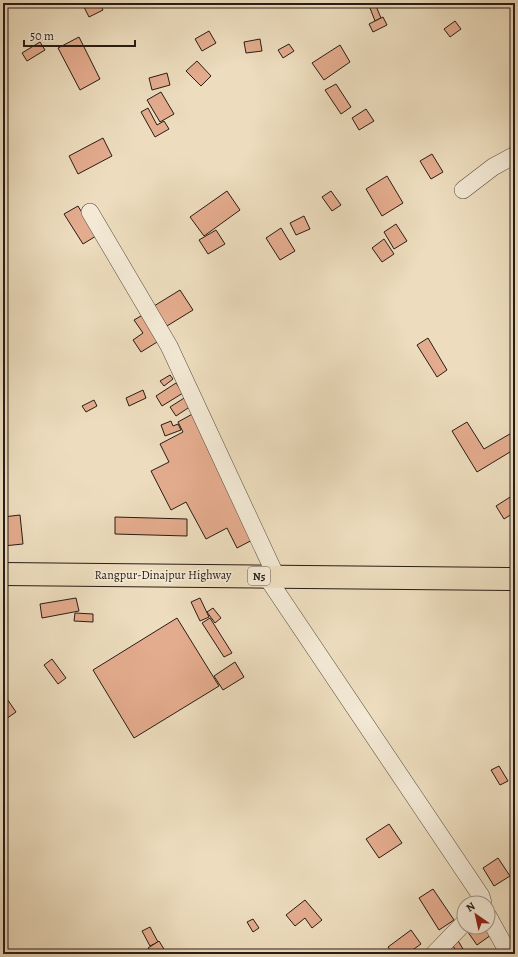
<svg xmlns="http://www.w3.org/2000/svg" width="518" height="957" font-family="Alegreya,serif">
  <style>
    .building { fill: #e4ac8e; stroke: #281c15 }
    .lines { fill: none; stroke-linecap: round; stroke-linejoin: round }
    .street-casing { stroke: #594c3f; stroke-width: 18 }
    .highway-casing { stroke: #281c15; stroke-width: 24 }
    .street { stroke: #f3e9d5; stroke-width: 17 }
    .highway { stroke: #edddbe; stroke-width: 22 }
    .labels { text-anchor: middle; stroke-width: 3.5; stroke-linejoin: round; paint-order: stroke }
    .shield { fill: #f3e9d5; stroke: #655a4f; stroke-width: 1 }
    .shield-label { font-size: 11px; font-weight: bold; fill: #281c15 }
    .street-label { font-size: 12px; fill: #281c15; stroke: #f3e9d5 }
  </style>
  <rect width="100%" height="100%" fill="#edddbe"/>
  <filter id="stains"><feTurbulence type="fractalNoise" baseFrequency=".005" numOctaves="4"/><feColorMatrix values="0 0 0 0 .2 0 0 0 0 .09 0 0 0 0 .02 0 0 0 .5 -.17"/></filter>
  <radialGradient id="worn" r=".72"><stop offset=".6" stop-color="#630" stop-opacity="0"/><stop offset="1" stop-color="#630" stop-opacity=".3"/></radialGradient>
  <g class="building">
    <path d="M92,3H99L103,10L89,17L84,7Z"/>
    <path d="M376,6L381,18L375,21L370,8Z"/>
    <path d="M383,17L387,25L373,32L369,24Z"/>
    <path d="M455,21L461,29L450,37L444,29Z"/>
    <path d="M209,31L216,43L202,51L195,39Z"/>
    <path d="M79,37L100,79L80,90L58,48Z"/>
    <path d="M260,39L262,51L246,53L244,42Z"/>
    <path d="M40,42L45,50L27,61L22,53Z"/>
    <path d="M289,44L294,51L283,58L278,50Z"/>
    <path d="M340,45L350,62L324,80L312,63Z"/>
    <path d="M197,61L211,76L201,86L186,71Z"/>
    <path d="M167,73L170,85L152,90L149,78Z"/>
    <path d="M336,84L351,107L341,114L325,90Z"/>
    <path d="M161,92L174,114L160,122L147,100Z"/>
    <path d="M148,108L157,125L164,121L169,129L155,137L141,112Z"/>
    <path d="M366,109L374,121L359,130L352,118Z"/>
    <path d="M103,138L112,156L78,174L69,156Z"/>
    <path d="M432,154L443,172L431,179L420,161Z"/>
    <path d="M387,176L403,203L382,216L366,189Z"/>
    <path d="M227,191L240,210L204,236L190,217Z"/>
    <path d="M331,191L341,205L332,211L322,197Z"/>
    <path d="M78,206L96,236L83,244L64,214Z"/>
    <path d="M304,216L310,229L296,235L290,223Z"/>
    <path d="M396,224L407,241L394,249L384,232Z"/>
    <path d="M281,228L295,251L280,260L266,238Z"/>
    <path d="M216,230L225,244L208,254L199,240Z"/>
    <path d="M384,239L394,254L382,262L372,248Z"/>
    <path d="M180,290L193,310L167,326L154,306Z"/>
    <path d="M146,313L162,339L141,352L133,340L143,333L134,320Z"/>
    <path d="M428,338L447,370L437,377L417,345Z"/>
    <path d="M170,375L173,379L164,386L160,381Z"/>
    <path d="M176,383L183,393L162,406L156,396Z"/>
    <path d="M143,390L146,398L129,406L126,398Z"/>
    <path d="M189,395L194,404L176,416L170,407Z"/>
    <path d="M94,400L97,406L86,412L82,406Z"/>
    <path d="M196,412L260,536L237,548L227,528L206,539L186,502L171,510L151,471L169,462L160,444L183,432L178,422Z"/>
    <path d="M171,421L173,426L178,424L181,430L165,436L161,425Z"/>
    <path d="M467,422L484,449L515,431V449L477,472L452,431Z"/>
    <path d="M515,494V512L504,519L496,506Z"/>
    <path d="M20,515L23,544L3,546V517Z"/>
    <path d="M115,517L187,519V536L115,534Z"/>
    <path d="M76,598L79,611L42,618L40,604Z"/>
    <path d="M200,598L209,617L200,621L191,602Z"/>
    <path d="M213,608L221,618L215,623L207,612Z"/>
    <path d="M75,613L93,614V622L74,621Z"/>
    <path d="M177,618L219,686L134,738L93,670Z"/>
    <path d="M210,618L232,653L224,657L202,623Z"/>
    <path d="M52,659L66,678L58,684L44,665Z"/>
    <path d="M235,662L244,677L223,690L214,676Z"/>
    <path d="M3,693L16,712L3,721Z"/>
    <path d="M499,766L508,781L500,785L491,770Z"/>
    <path d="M389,824L402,843L379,858L366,839Z"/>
    <path d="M498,858L510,876L494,886L483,868Z"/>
    <path d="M433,889L454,920L439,930L419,898Z"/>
    <path d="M305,900L322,920L312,928L305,918L295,926L286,915Z"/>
    <path d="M253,919L259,928L253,932L247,922Z"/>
    <path d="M150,927L158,942L150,946L142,931Z"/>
    <path d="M466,927H478L482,932L486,928L491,935L477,945L465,928Z"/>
    <path d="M411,930L421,944L407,954H393L388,947Z"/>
    <path d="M457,939L463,949L457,953L451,942Z"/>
    <path d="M159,941L167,954H151L148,948Z"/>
    <path d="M453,950L455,954H445Z"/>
  </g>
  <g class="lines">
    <defs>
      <g id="street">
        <path d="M463,190L493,167L515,155"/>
        <path d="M90,212L169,346L276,576"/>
        <path d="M266,576L481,896L483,903"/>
        <path d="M488,916L509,954"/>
        <path d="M434,954L464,923"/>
      </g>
      <path id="highway" d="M3,574L515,579"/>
    </defs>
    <use href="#street" class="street-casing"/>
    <use href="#highway" class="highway-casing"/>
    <use href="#street" class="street"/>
    <use href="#highway" class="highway"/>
  </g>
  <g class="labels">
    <rect class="shield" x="248" y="567" width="22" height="18" rx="3"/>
    <g class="shield-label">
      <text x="259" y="580">N5</text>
    </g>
    <g class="street-label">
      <text x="163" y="579">Rangpur-Dinajpur Highway</text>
    </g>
  </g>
  <rect width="518" height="957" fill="none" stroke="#edddbe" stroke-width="16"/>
  <rect x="4" y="4" width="510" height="949" fill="none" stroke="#281c15" stroke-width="2"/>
  <rect x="8" y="8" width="502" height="941" fill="none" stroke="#281c15"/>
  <g transform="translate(476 915) rotate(326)"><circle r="19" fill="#f3e9d5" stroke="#a29788"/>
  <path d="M0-3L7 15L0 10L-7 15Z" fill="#8f2418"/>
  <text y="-6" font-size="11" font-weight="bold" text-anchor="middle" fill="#281c15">N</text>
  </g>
  <path d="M24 40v6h111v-6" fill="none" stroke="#281c15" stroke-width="2"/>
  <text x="30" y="40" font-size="12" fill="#281c15" stroke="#f3e9d5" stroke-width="3" paint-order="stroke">50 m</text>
  <rect width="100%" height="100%" filter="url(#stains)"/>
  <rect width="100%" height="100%" fill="url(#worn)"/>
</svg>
